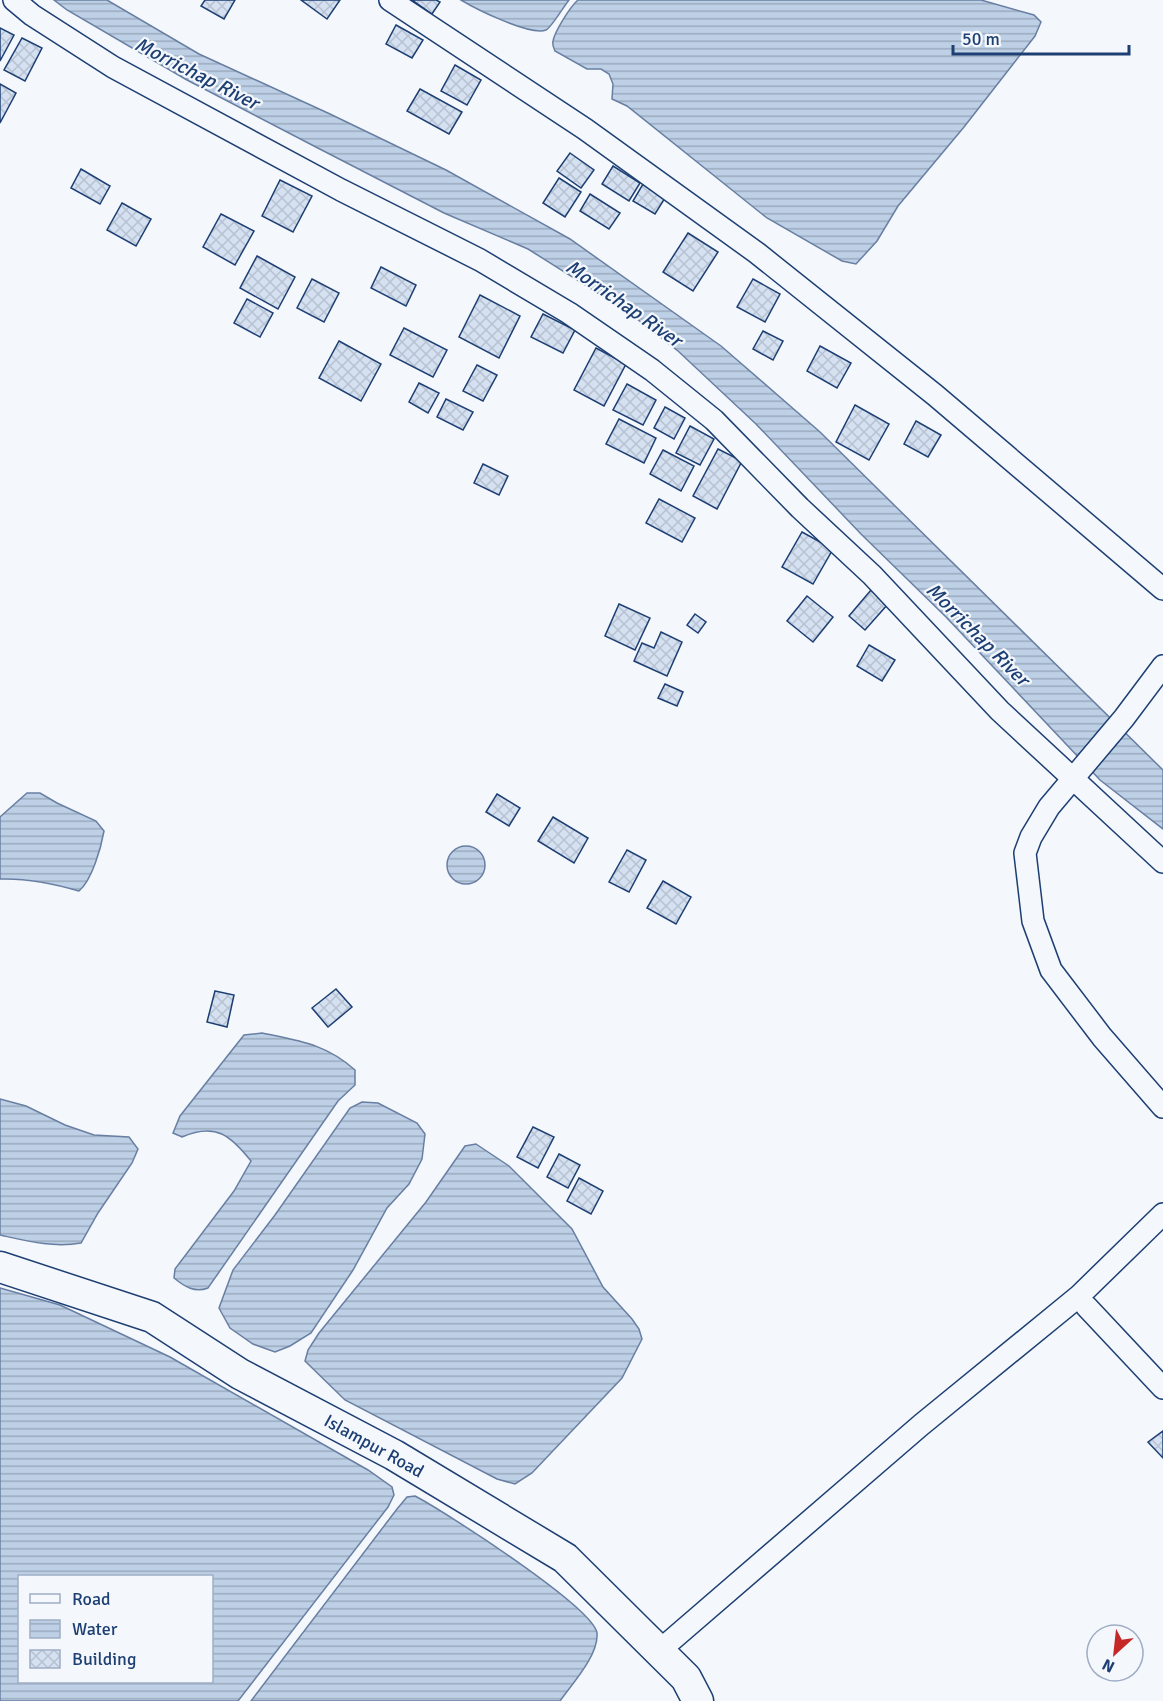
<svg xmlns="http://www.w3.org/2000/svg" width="1163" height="1701" font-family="Signika,sans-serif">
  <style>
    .water { fill: url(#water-rules); stroke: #687fa3; stroke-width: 1.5; fill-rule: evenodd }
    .building { fill: url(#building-cross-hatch); stroke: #1d3f73; stroke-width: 1.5 }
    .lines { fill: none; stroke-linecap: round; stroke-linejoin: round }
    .street-casing { stroke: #1d3f73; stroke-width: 24 }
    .secondary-casing { stroke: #1d3f73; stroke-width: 33 }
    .street { stroke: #f4f7fb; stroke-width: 21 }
    .secondary { stroke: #f4f7fb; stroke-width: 30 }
    .labels { text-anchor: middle; stroke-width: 4.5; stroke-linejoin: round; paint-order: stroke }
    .street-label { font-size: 18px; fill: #1d3f73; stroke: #f4f7fb }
    .water-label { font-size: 20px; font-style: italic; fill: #1d3f73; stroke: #f4f7fb }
  </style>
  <defs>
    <pattern id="water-rules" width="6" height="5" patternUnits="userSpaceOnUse" patternTransform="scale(1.5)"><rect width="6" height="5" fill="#bed0e5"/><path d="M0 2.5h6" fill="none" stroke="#9aaabe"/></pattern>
    <pattern id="building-cross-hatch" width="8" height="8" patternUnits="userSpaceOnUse" patternTransform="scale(1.5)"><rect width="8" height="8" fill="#d5e0f0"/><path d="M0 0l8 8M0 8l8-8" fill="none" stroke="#b6c1d1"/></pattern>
  </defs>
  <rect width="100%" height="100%" fill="#f4f7fb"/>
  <g class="water">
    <path d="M54,0H107L199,54L330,114L446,170L570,239L721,346L820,432L1163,770V829L1100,780L946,617L861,534L756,424L678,351L628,312L528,249L444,213L312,145L187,80L67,10Z"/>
    <path d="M461,0H569C564,6 551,28 546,30C530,36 476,9 461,0Z"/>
    <path d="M578,0H981L1034,15L1041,22L1035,36L964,127L898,206L877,241L856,264L842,261L767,218L627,106L612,99L613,84L609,74L601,69H587L555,51C554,48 552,45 553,41C555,31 570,7 578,0Z"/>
    <path d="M27,793H40L57,803L96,821L104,831C101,848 92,880 79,891C52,883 28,878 0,879V817Z"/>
    <circle cx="466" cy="865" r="19"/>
    <path d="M262,1033C300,1041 326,1044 355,1070V1085L338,1101L208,1288C195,1293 185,1287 174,1278L175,1269L234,1191L251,1161C231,1136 216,1122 182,1137L173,1133L180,1116L244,1035Z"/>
    <path d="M0,1099L26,1106L65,1125L94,1135L129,1137L138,1149L132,1163L98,1213L81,1243C53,1248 27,1241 0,1235Z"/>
    <path d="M362,1102L378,1103L417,1123L425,1134L422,1159L409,1184L387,1208L353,1270L311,1333L290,1346L275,1352L253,1344L230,1328L219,1308L233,1270L275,1215L350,1108Z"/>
    <path d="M476,1144L509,1166L572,1229L603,1287L632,1319L639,1329L642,1339L622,1378L532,1473L515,1484L497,1479L345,1400L305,1361L308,1350L319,1333L426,1202L465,1146Z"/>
    <path d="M0,1288L60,1305L170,1357L368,1470L392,1487L394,1495L388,1507L238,1701H0ZM20,1576H212V1682H20Z"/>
    <path d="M415,1496C444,1511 593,1607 597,1633C599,1655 572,1684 560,1701H251L397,1509L407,1497Z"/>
  </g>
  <g class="building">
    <path d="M205,0H235L224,19L201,6Z"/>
    <path d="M301,0H340L327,19Z"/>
    <path d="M412,0H436L440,2L432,14Z"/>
    <path d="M396,25L423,40L412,58L386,44Z"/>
    <path d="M0,28L14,35L0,61Z"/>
    <path d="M22,38L42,48L25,81L4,70Z"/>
    <path d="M455,65L481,80L467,105L441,91Z"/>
    <path d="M0,84L16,93L0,123Z"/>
    <path d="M420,89L462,112L449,134L407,111Z"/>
    <path d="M570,153L594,170L581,188L557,171Z"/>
    <path d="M613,166L640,183L629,201L602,184Z"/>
    <path d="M81,169L110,186L100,204L71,188Z"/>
    <path d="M559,178L581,192L565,217L543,203Z"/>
    <path d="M280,180L312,196L293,232L262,216Z"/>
    <path d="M643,184L665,198L655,214L633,201Z"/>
    <path d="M590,194L620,213L609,229L580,211Z"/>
    <path d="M122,203L151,219L136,246L107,230Z"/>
    <path d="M221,214L254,231L235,265L203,247Z"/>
    <path d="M688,233L718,252L693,291L663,272Z"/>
    <path d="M257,256L295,277L278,309L240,288Z"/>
    <path d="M381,267L416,285L406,306L371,288Z"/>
    <path d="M312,279L339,293L324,322L297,308Z"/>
    <path d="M753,279L780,294L765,322L737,307Z"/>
    <path d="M480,295L520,316L499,358L459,337Z"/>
    <path d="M247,299L273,313L260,337L234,323Z"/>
    <path d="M543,314L575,330L563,353L531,337Z"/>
    <path d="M404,328L447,350L433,377L390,355Z"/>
    <path d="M763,331L783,341L773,360L753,349Z"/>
    <path d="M339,341L381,364L361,401L319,378Z"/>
    <path d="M820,346L851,363L837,388L807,371Z"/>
    <path d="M596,348L626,364L604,406L574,390Z"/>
    <path d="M477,365L497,375L483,401L463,391Z"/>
    <path d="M419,383L439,393L428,413L409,402Z"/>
    <path d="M627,384L656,400L643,425L613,410Z"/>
    <path d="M446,399L473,412L463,430L437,417Z"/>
    <path d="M855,405L889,424L869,460L836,442Z"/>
    <path d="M665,407L685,418L674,439L654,428Z"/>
    <path d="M619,419L656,438L644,463L606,444Z"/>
    <path d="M916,421L941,435L928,457L904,444Z"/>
    <path d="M690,426L714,439L700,465L676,453Z"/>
    <path d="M718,449L742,461L717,509L693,496Z"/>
    <path d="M663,450L694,466L681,491L650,474Z"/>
    <path d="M483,464L508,476L499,495L474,483Z"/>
    <path d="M659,499L695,518L682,542L646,523Z"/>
    <path d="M802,532L833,549L813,584L782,567Z"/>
    <path d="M871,590L888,604L865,630L849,616Z"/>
    <path d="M807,596L833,617L813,642L787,621Z"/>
    <path d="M619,604L650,618L635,650L605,636Z"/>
    <path d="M695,614L706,622L698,633L687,625Z"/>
    <path d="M661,632L682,642L667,676L634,661L642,643L654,648Z"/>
    <path d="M869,645L895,660L882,681L857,666Z"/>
    <path d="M665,684L683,692L677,706L658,698Z"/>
    <path d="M497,794L520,808L509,826L486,812Z"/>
    <path d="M553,817L588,838L574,863L538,841Z"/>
    <path d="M627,850L646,860L629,892L609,882Z"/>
    <path d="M663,881L691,897L676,924L647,908Z"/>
    <path d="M336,989L352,1007L328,1027L312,1008Z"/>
    <path d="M215,991L234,995L227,1027L207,1022Z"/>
    <path d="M533,1127L554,1137L538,1168L517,1157Z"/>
    <path d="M559,1154L580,1165L568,1188L547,1177Z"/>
    <path d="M579,1178L603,1191L591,1214L567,1201Z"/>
    <path d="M1163,1431V1458L1148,1442Z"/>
  </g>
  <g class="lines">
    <defs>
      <g id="street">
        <path d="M14,0L32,15L113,67L341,190L480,260L569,313L652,370L714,420L800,508L872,575L1000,711L1163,862"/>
        <path d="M390,0L585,129L757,253L935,395L1163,589"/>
        <path d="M1163,666L1124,718L1049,807L1031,837L1025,853L1033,921L1051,970L1102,1037L1163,1107"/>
        <path d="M1086,1306L1163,1388"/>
        <path d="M659,1651L921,1425L1079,1296L1163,1214"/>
      </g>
      <path id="secondary" d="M0,1267L152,1317L240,1374L394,1455L565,1558L686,1678L698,1701"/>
    </defs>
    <use href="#street" class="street-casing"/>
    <use href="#secondary" class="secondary-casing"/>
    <use href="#street" class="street"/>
    <use href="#secondary" class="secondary"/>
  </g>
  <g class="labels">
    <g class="street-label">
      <text transform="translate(374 1446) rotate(29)" y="6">Islampur Road</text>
    </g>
    <g class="water-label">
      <text transform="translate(197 73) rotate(27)" y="7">Morrichap River</text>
      <text transform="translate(624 303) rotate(35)" y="7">Morrichap River</text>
      <text transform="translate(978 634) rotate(45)" y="7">Morrichap River</text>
    </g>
  </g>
  <rect x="18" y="1575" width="195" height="108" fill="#f4f7fb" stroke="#9eadc5" stroke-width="1.5"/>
  <rect x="30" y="1594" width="30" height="9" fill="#f4f7fb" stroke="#9eadc5" stroke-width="1.5"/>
  <text x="72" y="1605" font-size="18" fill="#1d3f73">Road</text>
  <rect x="30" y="1620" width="30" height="18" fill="url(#water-rules)" stroke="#9eadc5" stroke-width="1.5"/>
  <text x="72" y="1635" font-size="18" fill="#1d3f73">Water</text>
  <rect x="30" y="1650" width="30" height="18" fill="url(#building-cross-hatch)" stroke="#9eadc5" stroke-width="1.5"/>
  <text x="72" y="1665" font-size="18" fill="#1d3f73">Building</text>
  <g transform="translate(1115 1653) rotate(207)"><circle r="28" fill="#f4f7fb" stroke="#9eadc5" stroke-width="1.5"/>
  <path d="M0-4.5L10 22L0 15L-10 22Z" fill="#c62828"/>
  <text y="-9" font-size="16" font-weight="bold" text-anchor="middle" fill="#1d3f73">N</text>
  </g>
  <path d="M953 45v9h176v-9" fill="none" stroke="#1d3f73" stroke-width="3"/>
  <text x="962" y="45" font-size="18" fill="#1d3f73" stroke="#f4f7fb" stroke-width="4.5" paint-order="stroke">50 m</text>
</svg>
